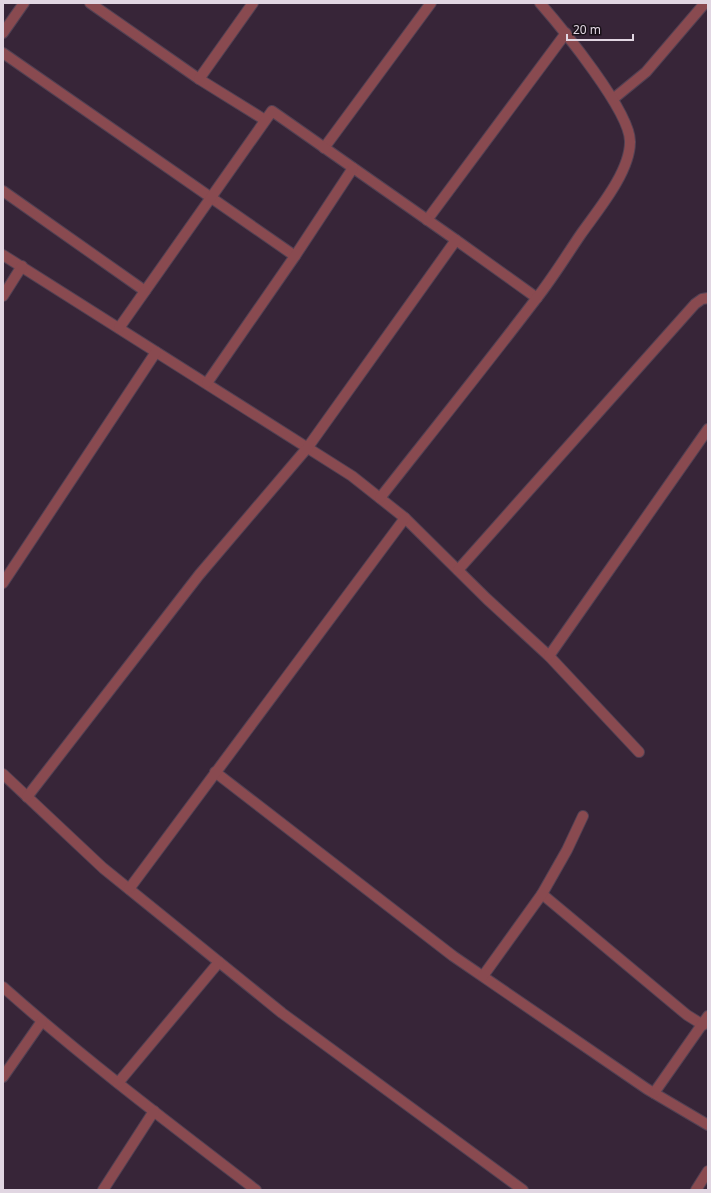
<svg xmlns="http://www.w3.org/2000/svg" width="711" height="1193" font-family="'Noto Sans',sans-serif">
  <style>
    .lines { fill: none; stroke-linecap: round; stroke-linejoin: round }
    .street-casing { stroke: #524153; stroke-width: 12 }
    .street { stroke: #894a50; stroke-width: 10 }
  </style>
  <rect width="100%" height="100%" fill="#372538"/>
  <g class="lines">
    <defs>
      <g id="street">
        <path d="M90,3L199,79"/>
        <path d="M253,3L199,79L265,120"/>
        <path d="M3,33L24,3"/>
        <path d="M3,53L295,256"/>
        <path d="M613,99L646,72L705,3"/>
        <path d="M324,148L431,3"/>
        <path d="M3,191L145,291"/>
        <path d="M427,220L566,33"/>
        <path d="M3,255L352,476L405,518L487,599L549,656L639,752"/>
        <path d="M3,296L22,266"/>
        <path d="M119,328L272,111L456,240L537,298"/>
        <path d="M207,383L295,256L353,168"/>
        <path d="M380,498C432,432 485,366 536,299C552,279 566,256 581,234C598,210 630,172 630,142C631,112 561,27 540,3"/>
        <path d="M458,570L695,304L702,299L708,298"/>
        <path d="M3,583L156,352"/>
        <path d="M549,656L708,429"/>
        <path d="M215,772L453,956L647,1089L708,1125"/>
        <path d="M3,774L103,868L282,1013L523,1190"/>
        <path d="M27,797L199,575L308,447L456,240"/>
        <path d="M129,889L405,518"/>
        <path d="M542,894L687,1015L703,1025"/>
        <path d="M483,976L542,894L567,850L583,816"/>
        <path d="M3,987C84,1059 170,1124 256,1190"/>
        <path d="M3,1077L42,1021"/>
        <path d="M118,1083L219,962"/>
        <path d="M654,1093L708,1016"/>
        <path d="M103,1190L154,1111"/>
        <path d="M696,1190L708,1171"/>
      </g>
    </defs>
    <use href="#street" class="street-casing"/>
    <use href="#street" class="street"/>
  </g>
  <rect width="711" height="1193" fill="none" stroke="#e1d6e2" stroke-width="8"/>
  <path d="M567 34v6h66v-6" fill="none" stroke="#e1d6e2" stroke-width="2"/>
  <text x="573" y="34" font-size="12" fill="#e1d6e2" stroke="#1a121a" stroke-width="3" paint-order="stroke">20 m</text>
</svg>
